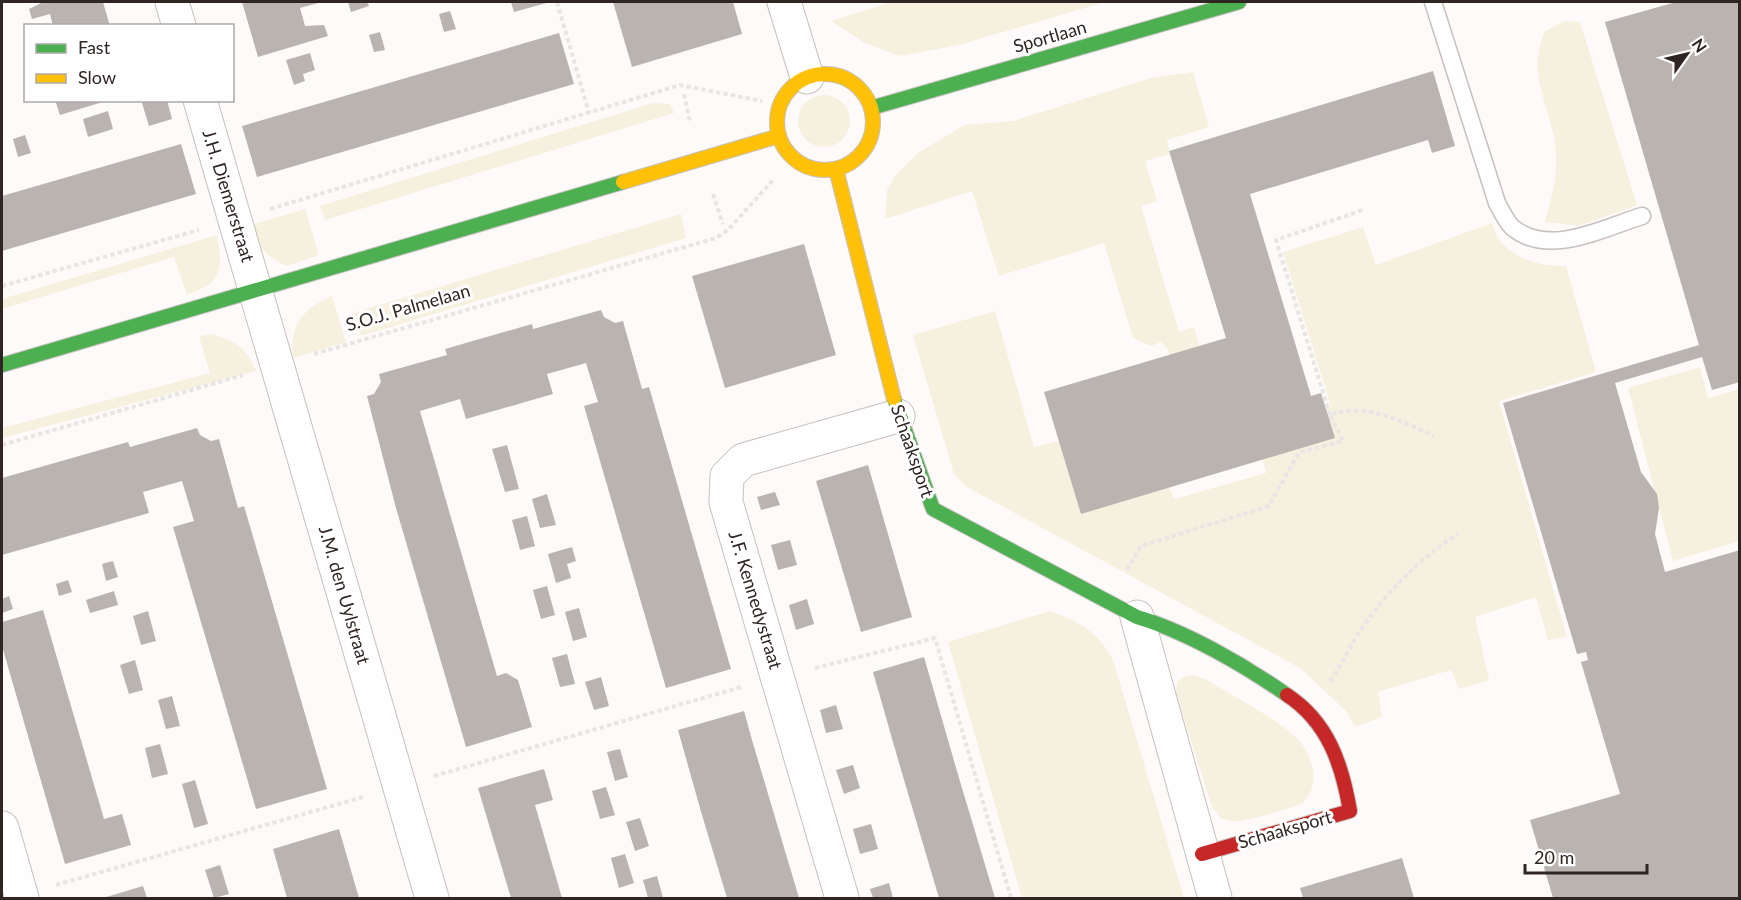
<svg xmlns="http://www.w3.org/2000/svg" width="1741" height="900" font-family="Lato,sans-serif">
  <style>
    .green { fill: #f6f0df }
    .building { fill: #b9b4b0 }
    .lines { fill: none; stroke-linecap: round; stroke-linejoin: round }
    .lane-casing { stroke: #c6c0be; stroke-width: 19 }
    .street-casing { stroke: #c6c0be; stroke-width: 35 }
    .fast-casing { stroke: #c6c0be; stroke-width: 16 }
    .slow-casing { stroke: #c6c0be; stroke-width: 16 }
    .jam-casing { stroke: #c6c0be; stroke-width: 16 }
    .path { stroke: #e8e6e5; stroke-width: 4; stroke-dasharray: 4.5 3; stroke-linecap: butt }
    .lane { stroke: #fffefe; stroke-width: 16 }
    .street { stroke: #fffefe; stroke-width: 33 }
    .fast { stroke: #4caf50; stroke-width: 14 }
    .slow { stroke: #ffc107; stroke-width: 14 }
    .jam { stroke: #c62828; stroke-width: 14 }
    .labels { text-anchor: middle; stroke-width: 6; stroke-linejoin: round; paint-order: stroke }
    .street-label { font-size: 18px; fill: #2f2523; stroke: #fff }
  </style>
  <rect width="100%" height="100%" fill="#fefaf9"/>
  <g class="green">
    <path d="M892,2H1105L959,45L900,56L865,43L831,21Z"/>
    <path d="M1565,21L1580,22L1637,205L1579,226L1545,222C1552,196 1559,171 1555,144C1549,100 1526,77 1545,31Z"/>
    <path d="M1193,72L1209,127L1167,140L1170,154L1145,161L1157,201L1141,206L1179,332L1194,327L1221,420L1192,429L1168,349L1161,342L1151,346L1133,338L1104,243L999,276L972,191L885,219L887,190L895,176L918,153L964,125L1013,121L1151,78Z"/>
    <circle cx="824" cy="121" r="26"/>
    <path d="M653,103L670,104L674,113L325,220L320,206Z"/>
    <path d="M305,209L319,255L287,266C265,257 258,246 251,225Z"/>
    <path d="M681,214L686,238L361,336L353,313Z"/>
    <path d="M1492,223C1499,255 1536,267 1566,266L1596,372L1499,401L1567,637L1548,640L1536,597L1475,617L1489,680L1459,689L1451,670L1378,692L1382,717L1355,727L1346,711L1300,668L965,486L954,474L913,335L995,311L1034,447L1060,441L1169,487L1174,499L1266,473L1259,447L1280,421L1331,406L1283,252L1363,227L1376,265Z"/>
    <path d="M217,235C223,270 223,282 187,295L174,257L2,309V299Z"/>
    <path d="M332,296L346,342L293,358C289,326 303,308 332,296Z"/>
    <path d="M211,334C234,340 247,348 256,371L2,438V428L210,373L199,336Z"/>
    <path d="M1700,367L1708,398L1739,389V541L1673,561L1628,388Z"/>
    <path d="M1050,611C1080,621 1101,634 1114,663L1184,898H1022L948,642Z"/>
    <path d="M1194,675L1207,680C1232,696 1285,722 1302,744C1314,760 1320,789 1302,803C1296,807 1249,820 1240,821C1235,822 1228,820 1222,819L1212,807L1176,693L1177,682L1183,677Z"/>
  </g>
  <g class="building">
    <path d="M43,2H103L110,26H53L50,14L32,19L29,9Z"/>
    <path d="M242,2H322L300,8L305,26L324,25L328,36L258,57Z"/>
    <path d="M348,2H367L369,6L351,12Z"/>
    <path d="M511,2H550L514,12Z"/>
    <path d="M613,2H733L742,34L632,67Z"/>
    <path d="M1676,2H1740V382L1712,390L1702,357L1615,383L1641,472L1657,494L1659,508L1655,534L1665,572L1740,550V898H1553L1530,820L1620,794L1581,662L1588,660L1586,652L1577,654L1503,403L1699,345L1605,22Z"/>
    <path d="M450,11L456,29L444,32L439,14Z"/>
    <path d="M380,32L385,50L374,52L369,35Z"/>
    <path d="M559,33L574,84L257,177L242,126Z"/>
    <path d="M310,53L315,70L303,74L305,81L294,85L286,60Z"/>
    <path d="M1433,71L1455,146L1432,153L1428,140L1250,194L1311,396L1321,393L1335,438L1081,514L1044,392L1226,338L1169,151Z"/>
    <path d="M61,100H106V101L60,115L56,103Z"/>
    <path d="M150,100H167L172,119L149,126L142,103Z"/>
    <path d="M108,111L113,129L88,137L83,119Z"/>
    <path d="M25,135L31,153L18,157L13,139Z"/>
    <path d="M181,144L196,194L2,251V196Z"/>
    <path d="M804,244L836,355L725,388L692,276Z"/>
    <path d="M601,310L604,317L615,323L623,321L642,389L649,387L731,669L666,688L584,406L598,402L586,363L547,374L553,394L466,419L460,399L420,411L497,676L506,673L518,680L532,727L466,747L396,508L367,396L374,394L381,382L379,374L447,355L445,349L532,324L533,329Z"/>
    <path d="M197,428L200,435L211,441L219,439L238,508L244,506L327,789L256,809L173,527L194,521L182,481L143,492L149,513L2,555V478L128,442L130,447Z"/>
    <path d="M507,445L519,489L505,492L492,449Z"/>
    <path d="M868,465L912,617L861,632L816,481Z"/>
    <path d="M775,492L780,505L761,510L757,497Z"/>
    <path d="M547,494L556,525L540,528L532,499Z"/>
    <path d="M527,516L535,546L520,550L512,520Z"/>
    <path d="M790,540L797,565L778,570L771,545Z"/>
    <path d="M572,547L576,561L567,564L571,578L556,583L548,554Z"/>
    <path d="M113,561L118,577L106,581L102,564Z"/>
    <path d="M68,580L72,592L59,596L56,584Z"/>
    <path d="M547,586L555,615L541,619L533,590Z"/>
    <path d="M114,591L118,605L90,613L86,600Z"/>
    <path d="M9,596L13,609L2,613V599Z"/>
    <path d="M807,599L814,624L796,630L789,605Z"/>
    <path d="M579,608L587,637L573,641L565,612Z"/>
    <path d="M43,610L104,819L122,814L131,845L65,864L2,646V622Z"/>
    <path d="M148,611L156,641L141,645L133,616Z"/>
    <path d="M567,654L575,684L560,687L552,658Z"/>
    <path d="M924,657L959,778L995,898H939L899,763L873,672Z"/>
    <path d="M135,660L143,690L129,694L120,665Z"/>
    <path d="M601,677L609,706L594,710L585,682Z"/>
    <path d="M172,696L180,726L166,729L158,700Z"/>
    <path d="M836,705L843,729L826,733L820,710Z"/>
    <path d="M744,711L752,740L799,898H727L702,815L678,730Z"/>
    <path d="M160,744L168,774L152,778L145,748Z"/>
    <path d="M620,749L628,777L615,781L607,752Z"/>
    <path d="M853,765L860,788L844,794L836,770Z"/>
    <path d="M544,769L553,800L535,805L562,898H511L478,788Z"/>
    <path d="M195,780L208,824L194,828L182,784Z"/>
    <path d="M606,787L615,815L600,819L592,791Z"/>
    <path d="M640,818L649,846L635,851L626,822Z"/>
    <path d="M871,824L878,849L860,854L853,829Z"/>
    <path d="M339,829L359,898H287L273,849Z"/>
    <path d="M625,854L634,883L619,888L611,858Z"/>
    <path d="M1402,858L1414,898H1303L1300,888Z"/>
    <path d="M220,865L229,894L214,898L205,870Z"/>
    <path d="M657,876L663,898H648L643,880Z"/>
    <path d="M889,883L893,898H873L870,889Z"/>
    <path d="M143,886L147,898H103Z"/>
  </g>
  <g class="lines">
    <defs>
      <path id="lane" d="M1433,2L1497,203C1501,210 1506,221 1512,227C1548,258 1603,228 1642,216"/>
      <g id="street">
        <path d="M172,2L179,26"/>
        <path d="M784,2L807,77"/>
        <path d="M200,100L432,898"/>
        <path d="M1137,617L1215,898"/>
        <path d="M2,828L22,898"/>
        <path d="M842,898L726,502L727,476L743,460L898,416"/>
      </g>
      <g id="fast">
        <path d="M871,108L1239,2"/>
        <path d="M2,365L623,182"/>
        <path d="M894,399L933,509L1137,617C1187,632 1244,665 1287,695"/>
      </g>
      <g id="slow">
        <circle cx="825" cy="122" r="48"/>
        <path d="M836,169L894,399"/>
        <path d="M623,182L779,136"/>
      </g>
      <path id="jam" d="M1202,854L1350,811C1342,764 1328,722 1287,695"/>
    </defs>
    <use href="#lane" class="lane-casing"/>
    <use href="#street" class="street-casing"/>
    <use href="#fast" class="fast-casing"/>
    <use href="#slow" class="slow-casing"/>
    <use href="#jam" class="jam-casing"/>
    <g class="path">
      <path d="M557,2L589,113"/>
      <path d="M684,94L690,122"/>
      <path d="M713,194L723,224"/>
      <path d="M270,209L680,85L762,101"/>
      <path d="M2,286L199,230"/>
      <path d="M314,354L716,238L728,230L774,179"/>
      <path d="M1330,415L1276,240L1363,210"/>
      <path d="M2,445L243,375"/>
      <path d="M1127,570L1141,546L1269,506L1299,452L1343,441L1330,415C1365,402 1402,421 1434,436"/>
      <path d="M815,668L935,638L1011,898"/>
      <path d="M1330,681C1343,663 1352,642 1364,625C1390,589 1421,557 1458,534"/>
      <path d="M434,776L741,687"/>
      <path d="M56,885L363,797"/>
    </g>
    <use href="#lane" class="lane"/>
    <use href="#street" class="street"/>
    <use href="#fast" class="fast"/>
    <use href="#slow" class="slow"/>
    <use href="#jam" class="jam"/>
  </g>
  <g class="labels">
    <g class="street-label">
      <text transform="translate(1050 37) rotate(-16)" y="6">Sportlaan</text>
      <text transform="translate(228 196) rotate(73)" y="6">J.H. Diemerstraat</text>
      <text transform="translate(408 308) rotate(-16)" y="6">S.O.J. Palmelaan</text>
      <text transform="translate(912 451) rotate(71)" y="6">Schaaksport</text>
      <text transform="translate(344 595) rotate(74)" y="6">J.M. den Uylstraat</text>
      <text transform="translate(755 600) rotate(73)" y="6">J.F. Kennedystraat</text>
      <text transform="translate(1285 830) rotate(-16)" y="6">Schaaksport</text>
    </g>
  </g>
  <rect width="1741" height="900" fill="none" stroke="#2f2523" stroke-width="6"/>
  <rect x="24" y="24" width="210" height="78" fill="#ffffff" stroke="#aca8a7" stroke-width="1.5"/>
  <rect x="36" y="44" width="30" height="9" fill="#4caf50" stroke="#aca8a7" stroke-width="1.5"/>
  <text x="78" y="54" font-size="18" fill="#2f2523">Fast</text>
  <rect x="36" y="74" width="30" height="9" fill="#ffc107" stroke="#aca8a7" stroke-width="1.5"/>
  <text x="78" y="84" font-size="18" fill="#2f2523">Slow</text>
  <g transform="translate(1687 54) rotate(56)" stroke="#ffffff" stroke-width="4.5" paint-order="stroke">
  <path d="M0-4.5L10 22L0 15L-10 22Z" fill="#2f2523"/>
  <text y="-9" font-size="16" font-weight="bold" text-anchor="middle" fill="#2f2523">N</text>
  </g>
  <path d="M1525 864v9h122v-9" fill="none" stroke="#2f2523" stroke-width="3"/>
  <text x="1534" y="864" font-size="18" fill="#2f2523" stroke="#ffffff" stroke-width="4.5" paint-order="stroke">20 m</text>
</svg>
